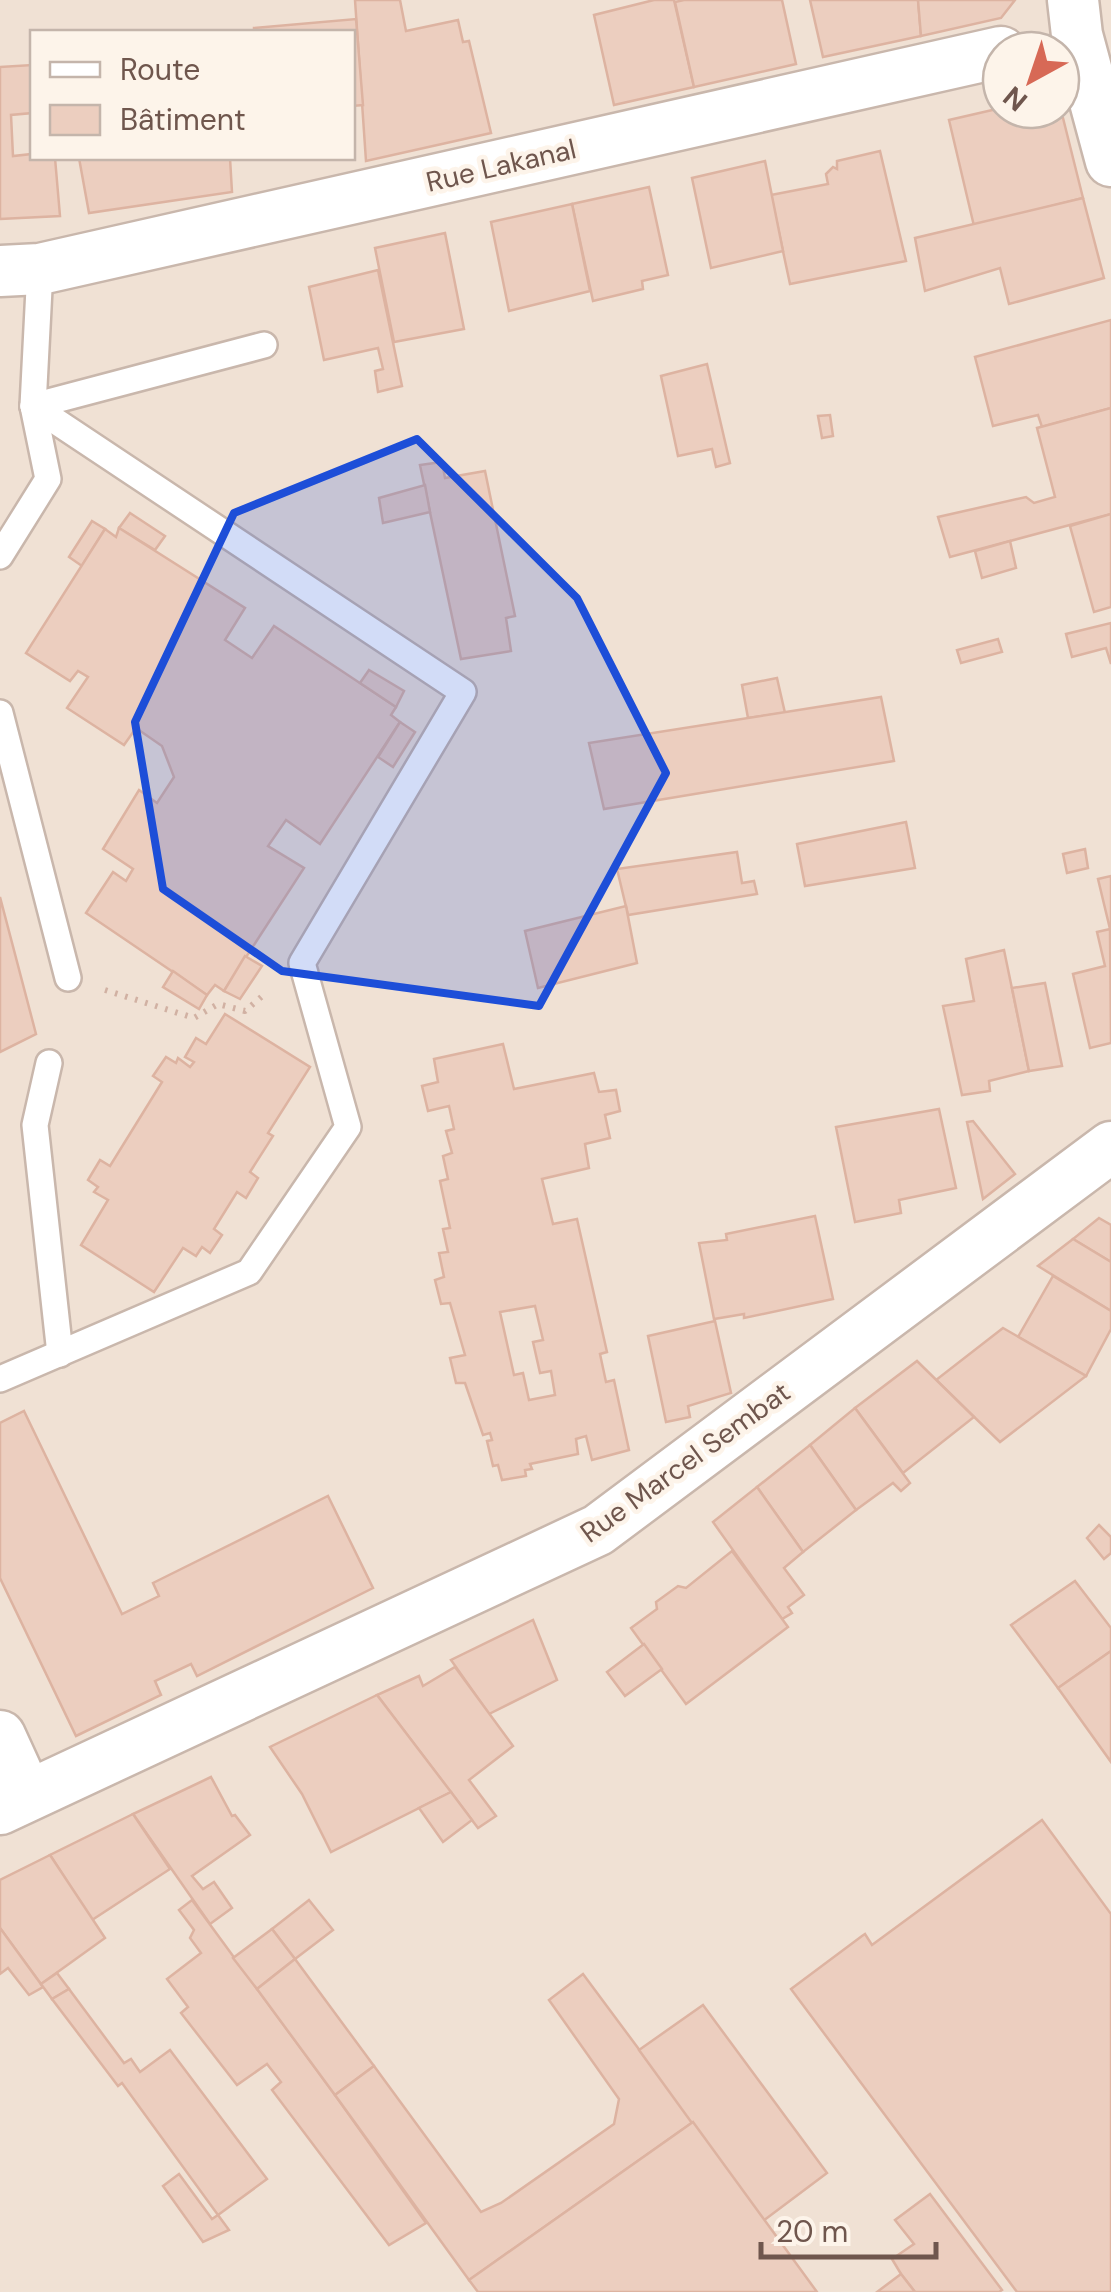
<svg xmlns="http://www.w3.org/2000/svg" width="1111" height="2292" font-family="'DM Sans',sans-serif">
  <style>
    .residential { fill: #f0e1d4; fill-rule: evenodd }
    .building { fill: #eccebf; stroke: #ddb3a1; stroke-width: 2.5; fill-rule: evenodd }
    .lines { fill: none; stroke-linecap: round; stroke-linejoin: round }
    .lane-casing { stroke: #c9b7ac; stroke-width: 30 }
    .street-casing { stroke: #c9b7ac; stroke-width: 55 }
    .path { stroke: #d1b1a3; stroke-width: 6; stroke-dasharray: 2.5 8; stroke-linecap: butt }
    .lane { stroke: #fff; stroke-width: 25 }
    .street { stroke: #fff; stroke-width: 50 }
    .marked { fill: #1d4ed8; fill-opacity: 0.2; stroke: #1d4ed8; stroke-width: 8; stroke-linejoin: round }
    .labels { text-anchor: middle; stroke-width: 9; stroke-linejoin: round; paint-order: stroke }
    .street-label { font-size: 28px; fill: #6f564d; stroke: #fdf4ea }
  </style>
  <rect width="100%" height="100%" fill="#faf0e5"/>
  <path class="residential" d="M0,0H1111V2292H0ZM32,32H352V158H32ZM1001,50H1061V110H1001Z"/>
  <g class="building">
    <path d="M355,0H400L406,31L458,20L463,42L469,41L491,133L366,161Z"/>
    <path d="M654,0H674L694,87L614,105L594,15Z"/>
    <path d="M684,0H782L796,64L694,87L675,2Z"/>
    <path d="M810,0H918L921,36L823,57Z"/>
    <path d="M918,0H1015L1001,18L921,36Z"/>
    <path d="M356,19L363,105L352,106V32H254V28Z"/>
    <path d="M32,65V113L11,115L13,156L32,154V158H55L60,216L0,219V67Z"/>
    <path d="M1001,108L1050,110L1063,118L1083,198L974,226L949,120Z"/>
    <path d="M880,151L906,261L790,284L771,195L828,184L826,174L833,167L837,169V161Z"/>
    <path d="M79,158H230L232,192L89,213Z"/>
    <path d="M765,161L783,251L711,268L692,178Z"/>
    <path d="M649,187L668,275L642,281L643,289L593,301L572,204Z"/>
    <path d="M1083,198L1104,278L1009,304L1000,268L925,291L915,238Z"/>
    <path d="M572,204L590,291L509,311L491,222Z"/>
    <path d="M445,233L464,329L394,342L375,248Z"/>
    <path d="M378,270L402,386L378,392L375,371L383,369L378,348L324,360L309,287Z"/>
    <path d="M1111,320V408L1042,427L1038,415L993,426L975,357Z"/>
    <path d="M707,364L730,463L716,467L712,449L678,456L661,376Z"/>
    <path d="M1111,408V514L950,557L938,517L1026,497L1034,503L1055,497L1037,428Z"/>
    <path d="M830,415L833,436L822,438L818,416Z"/>
    <path d="M442,462L445,478L485,471L515,616L506,618L511,651L461,659L420,465Z"/>
    <path d="M425,485L430,512L383,523L379,498Z"/>
    <path d="M130,513L165,536L155,550L119,528Z"/>
    <path d="M1111,514V607L1094,612L1070,526Z"/>
    <path d="M92,521L105,529L82,566L69,557Z"/>
    <path d="M119,528L245,608L225,640L252,658L274,626L396,707L391,715L400,722L320,844L286,820L268,846L304,868L224,991L215,985L207,995L86,913L113,872L126,881L133,869L103,849L139,790L157,803L174,777L162,746L136,728L124,745L67,708L88,677L78,671L70,681L26,653L105,529L116,537Z"/>
    <path d="M1010,541L1016,568L982,578L975,551Z"/>
    <path d="M1111,623V664L1106,648L1072,657L1066,634Z"/>
    <path d="M998,639L1002,652L961,663L957,650Z"/>
    <path d="M369,670L404,691L396,707L360,683Z"/>
    <path d="M777,678L785,713L748,718L742,685Z"/>
    <path d="M881,697L894,761L604,809L589,743Z"/>
    <path d="M400,722L415,732L393,767L378,757Z"/>
    <path d="M906,822L915,868L805,886L797,844Z"/>
    <path d="M1085,849L1088,868L1067,873L1063,854Z"/>
    <path d="M737,852L742,883L754,881L757,894L628,915L617,869Z"/>
    <path d="M1111,876V929H1110L1098,879Z"/>
    <path d="M0,897L36,1034L0,1052Z"/>
    <path d="M626,906L637,963L538,988L525,931Z"/>
    <path d="M1110,929L1111,1043L1090,1048L1073,974L1105,966L1097,932Z"/>
    <path d="M1004,950L1029,1071L989,1081L990,1091L962,1095L943,1006L974,1001L966,959Z"/>
    <path d="M245,956L262,966L240,999L224,991Z"/>
    <path d="M173,971L207,995L199,1009L163,987Z"/>
    <path d="M1045,983L1062,1066L1029,1071L1012,988Z"/>
    <path d="M225,1014L310,1067L268,1133L273,1136L250,1172L258,1178L246,1198L237,1192L214,1229L222,1235L210,1253L202,1247L196,1256L183,1248L154,1292L81,1245L108,1200L94,1192L98,1187L88,1180L100,1160L110,1166L162,1082L153,1076L166,1057L176,1063L178,1058L190,1067L194,1062L185,1057L196,1038L206,1044Z"/>
    <path d="M503,1044L514,1089L594,1073L599,1092L616,1090L620,1111L605,1115L610,1138L585,1144L589,1168L542,1179L553,1224L577,1219L607,1352L600,1354L606,1382L614,1380L629,1450L592,1460L586,1436L576,1439L578,1454L530,1464L532,1469L525,1470L526,1476L502,1480L498,1465L493,1466L487,1441L492,1440L490,1433L483,1435L465,1383H456L450,1358L465,1355L450,1303L441,1304L435,1280L444,1277L439,1253L448,1252L443,1229L450,1228L440,1181L448,1179L443,1156L452,1153L446,1131L454,1129L449,1106L428,1111L422,1086L438,1082L434,1059ZM535,1306L543,1340L533,1342L540,1373L551,1371L555,1395L529,1400L523,1373L514,1375L500,1312Z"/>
    <path d="M939,1109L956,1188L899,1200L901,1213L855,1222L836,1127Z"/>
    <path d="M973,1121L1015,1174L983,1199L967,1122Z"/>
    <path d="M815,1216L833,1299L744,1318V1314L714,1319L699,1243L727,1240L726,1234Z"/>
    <path d="M1099,1218L1111,1225V1262L1073,1239Z"/>
    <path d="M1073,1239L1111,1262V1311L1038,1266Z"/>
    <path d="M1053,1276L1111,1311V1329L1086,1376L1018,1337Z"/>
    <path d="M715,1321L731,1393L688,1406L690,1417L666,1422L648,1336Z"/>
    <path d="M1003,1328L1086,1376L1000,1442L936,1380Z"/>
    <path d="M917,1361L974,1417L903,1473L855,1408Z"/>
    <path d="M855,1408L910,1483L901,1491L893,1483L856,1510L810,1445Z"/>
    <path d="M24,1411L122,1614L159,1596L153,1583L328,1496L373,1588L197,1676L191,1664L155,1681L161,1695L76,1736L0,1578V1423Z"/>
    <path d="M810,1445L856,1510L803,1552L757,1487Z"/>
    <path d="M757,1487L803,1552L784,1568L804,1595L788,1607L792,1613L782,1619L713,1522Z"/>
    <path d="M1099,1525L1111,1537V1553L1104,1559L1087,1538Z"/>
    <path d="M732,1551L788,1627L686,1704L631,1628L657,1609L656,1602L678,1586L686,1588Z"/>
    <path d="M1075,1581L1111,1628V1651L1058,1688L1011,1625Z"/>
    <path d="M533,1620L557,1680L489,1714L451,1660Z"/>
    <path d="M644,1644L662,1669L625,1696L607,1672Z"/>
    <path d="M1111,1651V1762L1058,1688Z"/>
    <path d="M455,1667L513,1746L469,1780L496,1816L478,1828L377,1695L419,1676L423,1686Z"/>
    <path d="M377,1695L451,1792L331,1852L302,1794L270,1747Z"/>
    <path d="M211,1777L232,1816L235,1815L250,1835L192,1876L203,1889L214,1882L232,1908L210,1924L133,1814Z"/>
    <path d="M451,1792L472,1820L443,1842L419,1808Z"/>
    <path d="M133,1814L170,1869L92,1920L50,1855Z"/>
    <path d="M1042,1820L1111,1914V2292H1017L791,1989L862,1936L865,1934L872,1945Z"/>
    <path d="M50,1855L105,1938L41,1984L0,1928V1880Z"/>
    <path d="M192,1900L335,2095L426,2223L389,2245L272,2090L281,2082L267,2064L237,2085L181,2013L188,2007L167,1979L201,1953L190,1938L194,1930L179,1910Z"/>
    <path d="M309,1900L333,1930L295,1959L272,1929Z"/>
    <path d="M0,1928L43,1987L29,1995L8,1968L0,1974Z"/>
    <path d="M272,1929L295,1959L257,1989L233,1958Z"/>
    <path d="M295,1959L374,2066L335,2095L257,1989Z"/>
    <path d="M57,1973L69,1989L52,1999L41,1984Z"/>
    <path d="M583,1974L693,2122L469,2280L335,2095L374,2066L481,2212L501,2203L614,2124L619,2099L549,2000Z"/>
    <path d="M69,1989L124,2063L131,2059L140,2072L170,2050L267,2179L218,2215L122,2083L118,2086L52,1999Z"/>
    <path d="M703,2005L827,2173L763,2221L639,2050Z"/>
    <path d="M693,2122L817,2292H478L469,2280Z"/>
    <path d="M179,2174L212,2219L218,2215L229,2230L203,2242L163,2186Z"/>
    <path d="M930,2194L1002,2290L999,2292H915L901,2274L892,2259L914,2244L895,2220Z"/>
    <path d="M901,2274L915,2292H877Z"/>
  </g>
  <g class="lines">
    <defs>
      <g id="lane">
        <path d="M33,406L264,345"/>
        <path d="M0,556L48,479L33,406L40,269"/>
        <path d="M0,713L68,978"/>
        <path d="M49,1063L35,1125L60,1354"/>
        <path d="M0,1379L249,1272L348,1127L302,963L463,692L33,406"/>
      </g>
      <g id="street">
        <path d="M1073,0L1077,35L1111,161"/>
        <path d="M0,271L40,269L1001,52"/>
        <path d="M0,1736L27,1795"/>
        <path d="M0,1809L598,1530L1111,1147"/>
      </g>
    </defs>
    <use href="#lane" class="lane-casing"/>
    <use href="#street" class="street-casing"/>
    <path class="path" d="M105,990L194,1018L218,1004L245,1011L267,992"/>
    <use href="#lane" class="lane"/>
    <use href="#street" class="street"/>
  </g>
  <path class="marked" d="M417,439L577,598L666,773L539,1006L282,971L163,889L135,722L234,513Z"/>
  <g class="labels">
    <g class="street-label">
      <text transform="translate(501 165) rotate(-13)" y="10">Rue Lakanal</text>
      <text transform="translate(685 1462) rotate(-36)" y="10">Rue Marcel Sembat</text>
    </g>
  </g>
  <rect x="30" y="30" width="325" height="130" fill="#fdf4ea" stroke="#c4b5ab" stroke-width="2.5"/>
  <rect x="50" y="62" width="50" height="15" fill="#ffffff" stroke="#c4b5ab" stroke-width="2.5"/>
  <text x="120" y="80" font-size="30" fill="#6f564d">Route</text>
  <rect x="50" y="105" width="50" height="30" fill="#eccebf" stroke="#c4b5ab" stroke-width="2.5"/>
  <text x="120" y="130" font-size="30" fill="#6f564d">Bâtiment</text>
  <g transform="translate(1031 80) rotate(220)"><circle r="48" fill="#fdf4ea" stroke="#c4b5ab" stroke-width="2.5"/>
  <path d="M0-8L18 38L0 25L-18 38Z" fill="#d76956"/>
  <text y="-15" font-size="28" font-weight="bold" text-anchor="middle" fill="#6f564d">N</text>
  </g>
  <path d="M761 2242v15h175v-15" fill="none" stroke="#6f564d" stroke-width="5"/>
  <text x="776" y="2242" font-size="30" fill="#6f564d" stroke="#fdf4ea" stroke-width="8" paint-order="stroke">20 m</text>
</svg>
